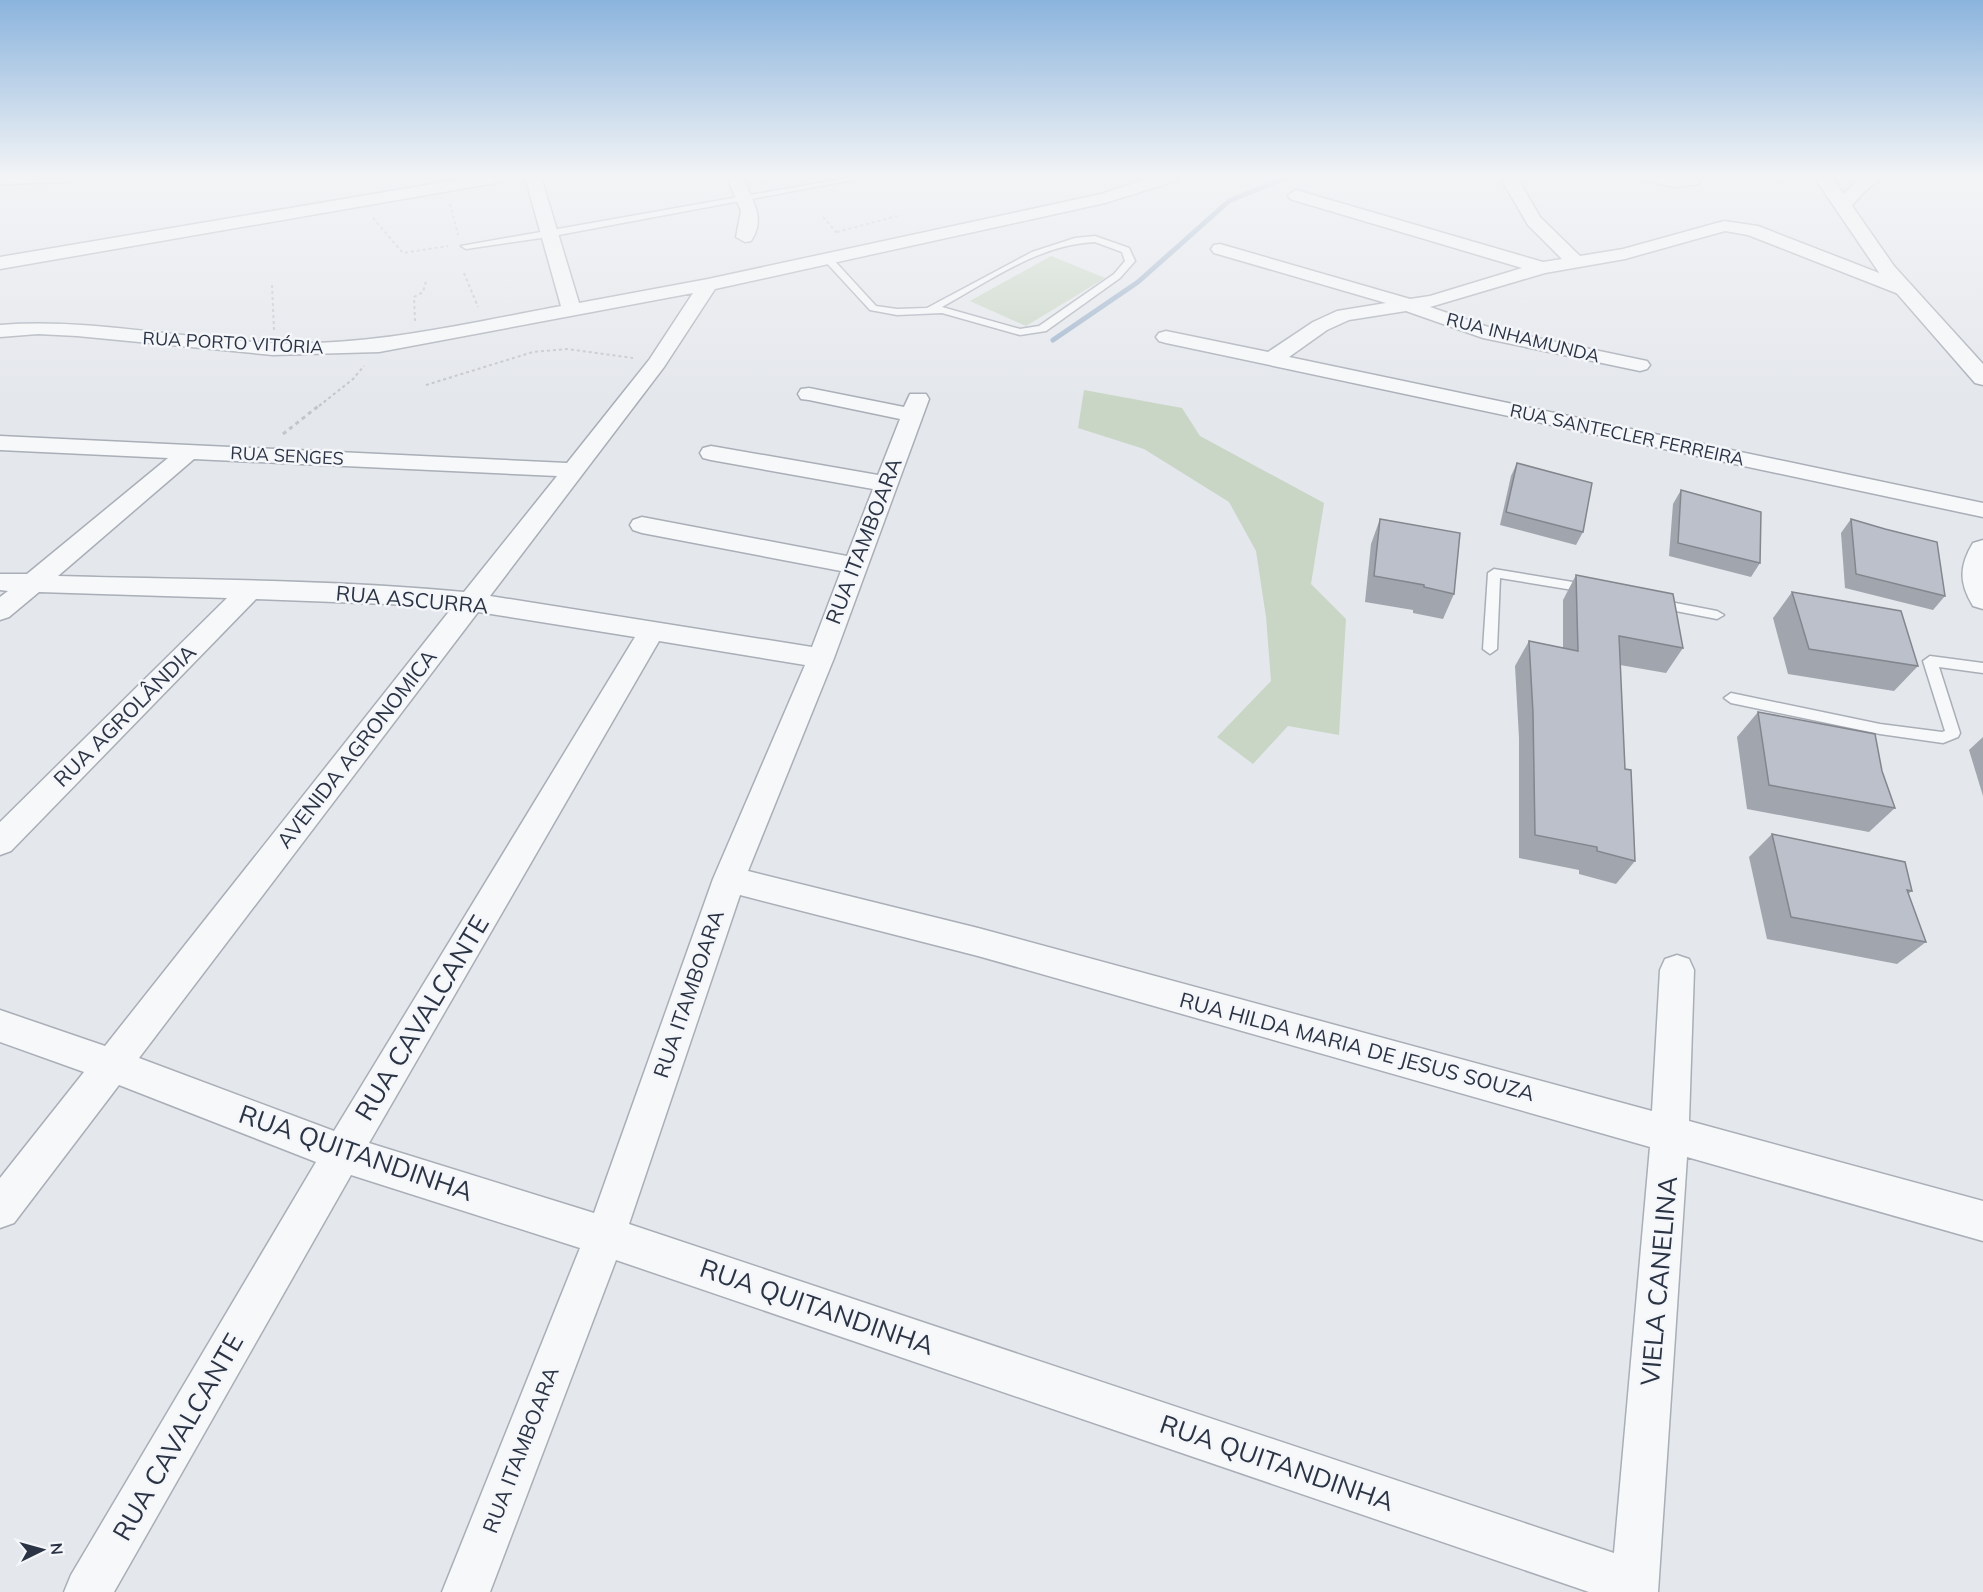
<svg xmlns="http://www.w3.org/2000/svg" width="1983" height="1592" font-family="Mulish,sans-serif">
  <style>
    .green { fill: #c9d6c5 }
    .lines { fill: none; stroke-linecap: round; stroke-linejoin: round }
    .stream { stroke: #9fb4cc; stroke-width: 5 }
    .service-casing { stroke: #a9aeb7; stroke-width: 3 }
    .minor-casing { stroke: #a9aeb7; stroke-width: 3 }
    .tertiary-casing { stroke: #a9aeb7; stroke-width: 3 }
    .path-far1 { stroke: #c2c5cb; stroke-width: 2; stroke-dasharray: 3 3; stroke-linecap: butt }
    .path { stroke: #c2c5cb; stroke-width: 3; stroke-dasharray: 4 4; stroke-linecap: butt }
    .service { fill: #f7f8fa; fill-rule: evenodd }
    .minor { fill: #f7f8fa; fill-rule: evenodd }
    .tertiary { fill: #f7f8fa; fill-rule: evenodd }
    .wall { fill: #a1a5ae }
    .building { fill: #bbc0ca; stroke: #83868d; stroke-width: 1.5 }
    .labels { text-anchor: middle; stroke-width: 5; stroke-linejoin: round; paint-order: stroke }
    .far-street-label { font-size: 18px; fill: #2b3445; stroke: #f4f6f9 }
    .street-label { font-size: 21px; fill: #2b3445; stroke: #f4f6f9 }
    .near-street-label { font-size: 26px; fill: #2b3445; stroke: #f4f6f9 }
  </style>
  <rect width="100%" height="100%" fill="#e4e7ec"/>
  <g class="green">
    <path d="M1051,256L1105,278L1026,326L970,301Z"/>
    <path d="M1084,390L1182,408L1200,436L1324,503L1311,584L1346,619L1339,735L1288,726L1253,764L1217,737L1271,681L1266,617L1256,551L1229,502L1144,449L1078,428Z"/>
  </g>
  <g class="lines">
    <path class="stream" d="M1053,340L1138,282L1229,201L1287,177"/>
    <defs>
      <g id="service">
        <path d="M852,177H868L548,237L466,249L461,246Z"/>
        <path d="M1095,236L1129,248L1135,261L1120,278L1046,331L1020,335L942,313L897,315L870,310L823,259L831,257L876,306L897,309L927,308L1032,252L1075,238ZM1095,242L1122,252L1125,261L1114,274L1039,326L1020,329L942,307C989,281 1040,244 1095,242Z"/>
        <path d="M1494,569L1591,585L1597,589L1591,593L1500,578L1497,649L1490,654L1483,649L1488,573Z"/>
        <path d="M1655,599L1717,611L1724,615L1717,619L1650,606L1649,603Z"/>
        <path d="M1930,656L1983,663V673L1939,667L1960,733L1958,737L1943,743L1880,734L1731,703L1724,698L1731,693L1880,724L1942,732L1945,731L1923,661Z"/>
      </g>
      <g id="minor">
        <path d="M0,177H78L70,182L0,184Z"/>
        <path d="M474,177H509L501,182L0,269V257Z"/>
        <path d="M525,177H541L579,303L708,279L1101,194L1153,177H1177L1175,181L1105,203L715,289L664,367L490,596L812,647L841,571L642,533L633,530L630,525L633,520L642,517L847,556L873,489L711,460L703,458L700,453L703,448L711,446L878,475L900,419L809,400L801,399L798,394L801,389L809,388L904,407L910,394H926L929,399L834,658L748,871L978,928L1652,1111L1660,970L1665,959L1677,955L1689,959L1694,970L1689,1121L1983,1201V1241L1687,1157L1658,1592H1589L616,1260L490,1592H442L580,1248L351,1175L114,1592H64L71,1575L316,1162L119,1085L14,1223L0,1228V1178L84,1072L0,1042V1010L105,1046L451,609L413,605L256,599L11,851L0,855V822L227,598L39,592L9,617L0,620V597L8,591L0,590V574H27L168,458L0,450V436L567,463L649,360L693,293L379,352L273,355L77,336L38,334L0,337V325C91,318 181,339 272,343C370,347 465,324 561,306ZM194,459L557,476L464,592C329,579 193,580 58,576ZM478,612L635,637L334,1131L139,1058ZM659,641L805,665L713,879L594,1213L369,1143ZM740,895L978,956L1650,1147L1614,1553L629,1224Z"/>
        <path d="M727,177H743C751,200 767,217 751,241L745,242L736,237L741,211Z"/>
        <path d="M1500,177H1517L1540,217L1580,256L1623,249L1724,221L1758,226L1910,285L1912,289L1903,295L1896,293L1748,235L1725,231L1625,259L1545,273L1430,307L1494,329L1647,361L1650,365L1647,369L1640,371L1483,338L1406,311L1349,320L1327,330L1289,357L1983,503V517L1166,343L1159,341L1156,337L1159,333L1166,331L1268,352L1313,322L1337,311L1386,303L1214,253L1211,249L1214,245L1220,244L1410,299L1430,296L1522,268L1290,199L1288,195L1296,190L1543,262L1562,259L1528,225Z"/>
        <path d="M1645,177H1701L1698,184L1676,187L1647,181Z"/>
        <path d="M1864,177H1883L1863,193L1849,209H1837L1834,205C1843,193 1852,185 1864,177Z"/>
      </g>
      <g id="tertiary">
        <path d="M1814,177H1832L1894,266L1983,364V385L1975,383L1880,274Z"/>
        <path d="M1983,540V609L1973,606C1959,583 1959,566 1973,543Z"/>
      </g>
    </defs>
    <use href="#service" class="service-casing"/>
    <use href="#minor" class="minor-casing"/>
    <use href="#tertiary" class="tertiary-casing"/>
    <g class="path-far1">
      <path d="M450,204L458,235"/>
      <path d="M823,217L838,234"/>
      <path d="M373,218L403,253L448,246"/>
      <path d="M837,232L897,216"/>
      <path d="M464,273L478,307"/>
      <path d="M272,285L274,330"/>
      <path d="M415,321L414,297L423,292L426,281"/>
      <path d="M426,385L533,352L567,349L633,358"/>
      <path d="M319,406L353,379L364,366"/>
    </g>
    <path class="path" d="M283,434L321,404"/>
    <use href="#service" class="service"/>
    <use href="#minor" class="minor"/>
    <use href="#tertiary" class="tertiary"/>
  </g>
  <g class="wall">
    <path d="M1517,463L1583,532L1576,545L1500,525L1511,476Z"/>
    <path d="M1681,490L1760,563L1751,577L1669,556L1673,504Z"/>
    <path d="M1380,519L1454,594L1443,619L1413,613V610L1365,602L1371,544Z"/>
    <path d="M1851,519L1945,596L1933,610L1845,588L1841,533Z"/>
    <path d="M1576,575L1683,648L1666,673L1620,665L1625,769L1635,861L1616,884L1579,874V870L1519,858V738L1515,666L1529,641L1563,648V600Z"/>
    <path d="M1792,592L1918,666L1894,691L1788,674L1773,618Z"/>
    <path d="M1758,712L1882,771L1895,808L1869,832L1747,809L1737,737Z"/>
    <path d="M1983,737V796L1969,750Z"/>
    <path d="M1772,834L1912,891L1908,894L1926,942L1897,964L1767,939L1749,857Z"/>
  </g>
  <g class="building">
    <path d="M1517,463L1592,483L1583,532L1506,512Z"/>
    <path d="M1681,490L1761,512L1760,563L1678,543Z"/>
    <path d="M1380,519L1460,533L1454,594L1424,587V585L1374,576Z"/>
    <path d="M1851,519L1885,529L1937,542L1945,596L1856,574Z"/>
    <path d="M1576,575L1673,594L1683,648L1619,636L1625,769L1631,770L1635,861L1597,851V847L1535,835L1533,713L1529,641L1578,651Z"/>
    <path d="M1792,592L1901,611L1918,666L1809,649Z"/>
    <path d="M1758,712L1875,734L1882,771L1895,808L1769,785Z"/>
    <path d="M1772,834L1905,862L1912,891L1907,890L1926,942L1791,917Z"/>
  </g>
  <linearGradient id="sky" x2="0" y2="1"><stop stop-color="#8bb4dd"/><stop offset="0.44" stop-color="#f3f4f6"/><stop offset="1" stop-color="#f3f4f6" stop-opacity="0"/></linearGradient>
  <rect width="1983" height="400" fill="url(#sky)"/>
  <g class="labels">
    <g class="far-street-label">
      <text transform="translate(1523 338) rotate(14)" y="6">RUA INHAMUNDA</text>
      <text transform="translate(233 343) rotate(3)" y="6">RUA PORTO VITÓRIA</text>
      <text transform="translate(1627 435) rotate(12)" y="6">RUA SANTECLER FERREIRA</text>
      <text transform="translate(287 456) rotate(3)" y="6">RUA SENGES</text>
    </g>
    <g class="street-label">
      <text transform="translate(864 541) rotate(-69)" y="7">RUA ITAMBOARA</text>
      <text transform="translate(412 600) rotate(5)" y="7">RUA ASCURRA</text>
      <text transform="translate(125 716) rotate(-45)" y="7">RUA AGROLÂNDIA</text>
      <text transform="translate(357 749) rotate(-52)" y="7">AVENIDA AGRONOMICA</text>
      <text transform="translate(689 994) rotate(-71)" y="7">RUA ITAMBOARA</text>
      <text transform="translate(1357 1047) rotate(15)" y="7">RUA HILDA MARIA DE JESUS SOUZA</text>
      <text transform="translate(521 1450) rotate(-69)" y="7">RUA ITAMBOARA</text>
    </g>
    <g class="near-street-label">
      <text transform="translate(422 1018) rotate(-59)" y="9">RUA CAVALCANTE</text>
      <text transform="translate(356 1153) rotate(19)" y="9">RUA QUITANDINHA</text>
      <text transform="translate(1659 1281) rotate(-85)" y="9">VIELA CANELINA</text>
      <text transform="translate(817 1307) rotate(19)" y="9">RUA QUITANDINHA</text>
      <text transform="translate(178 1437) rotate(-60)" y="9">RUA CAVALCANTE</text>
      <text transform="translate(1277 1463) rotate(19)" y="9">RUA QUITANDINHA</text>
    </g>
  </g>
  <g transform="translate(42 1550) rotate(85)" stroke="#f4f6f9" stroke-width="4.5" paint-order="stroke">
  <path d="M0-4.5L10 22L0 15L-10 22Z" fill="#2b3445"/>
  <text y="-9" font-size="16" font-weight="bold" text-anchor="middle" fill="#2b3445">N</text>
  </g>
</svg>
